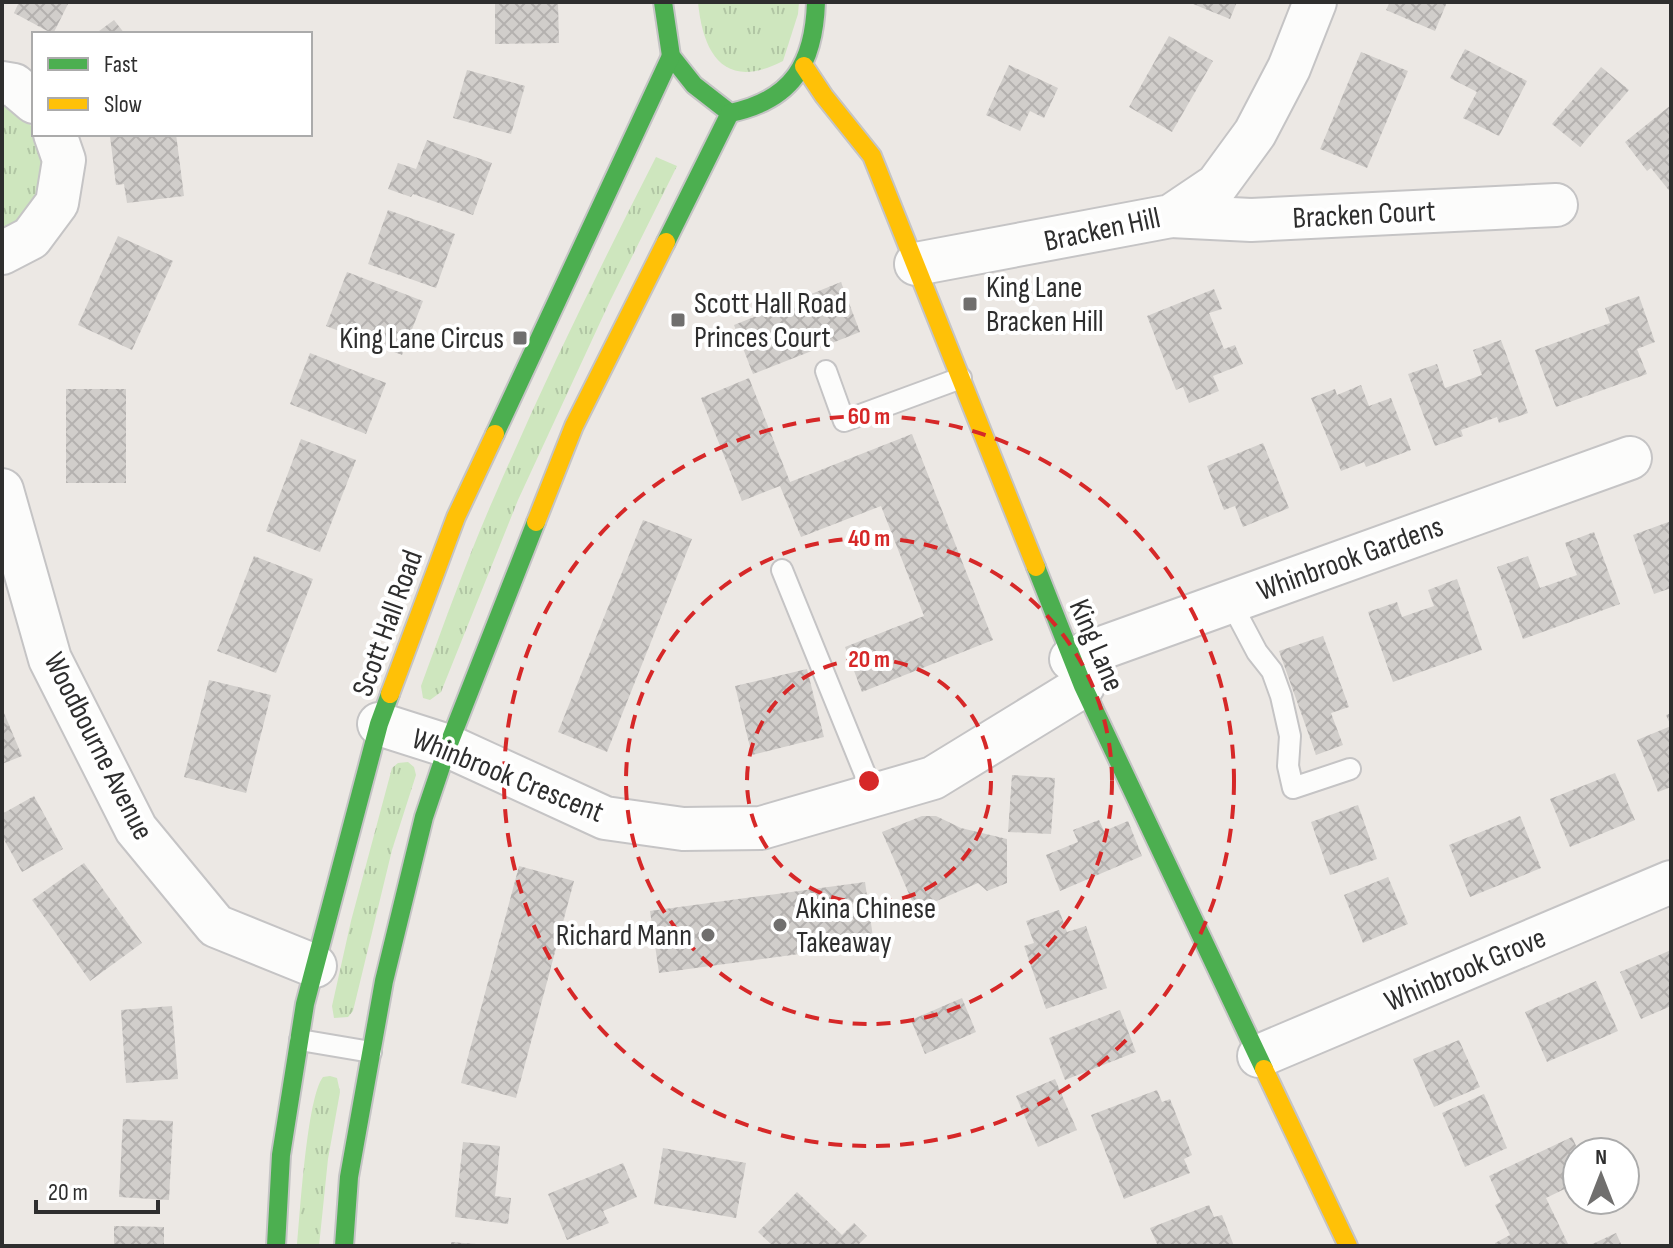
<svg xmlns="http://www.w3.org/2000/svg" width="1673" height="1248" font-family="'Sofia Sans Condensed',sans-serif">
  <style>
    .grass { fill: url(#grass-tufts) }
    .building { fill: url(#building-cross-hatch) }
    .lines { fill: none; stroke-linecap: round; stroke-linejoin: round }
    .lane-casing { stroke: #c5c4c5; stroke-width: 24 }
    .street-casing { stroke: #c5c4c5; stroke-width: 46 }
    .fast-casing { stroke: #c5c4c5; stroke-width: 22 }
    .slow-casing { stroke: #c5c4c5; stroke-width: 22 }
    .lane { stroke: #fcfcfb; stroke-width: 20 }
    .street { stroke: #fcfcfb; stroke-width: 42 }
    .fast { stroke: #4caf50; stroke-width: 18 }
    .slow { stroke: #ffc107; stroke-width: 18 }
    .ring { fill: none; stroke: #d62828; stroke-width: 4; stroke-dasharray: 14 10 }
    .poi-dot { fill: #706f6e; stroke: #fff; stroke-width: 3 }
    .labels { text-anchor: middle; stroke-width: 8; stroke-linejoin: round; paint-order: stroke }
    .street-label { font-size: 30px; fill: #2e2e2e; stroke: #fff }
    .poi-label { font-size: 30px; fill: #2e2e2e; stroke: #fff; text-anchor: start }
    .centre { fill: #d62828; stroke: #fff; stroke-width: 4 }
    .ring-label { font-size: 24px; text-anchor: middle; font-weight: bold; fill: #d62828; stroke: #fff; stroke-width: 8; stroke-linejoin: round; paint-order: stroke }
  </style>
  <defs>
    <pattern id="grass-tufts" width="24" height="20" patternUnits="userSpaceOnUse" patternTransform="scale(2)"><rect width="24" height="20" fill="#cee6be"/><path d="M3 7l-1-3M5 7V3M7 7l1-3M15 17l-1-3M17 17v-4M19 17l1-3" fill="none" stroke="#b1c6a4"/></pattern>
    <pattern id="building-cross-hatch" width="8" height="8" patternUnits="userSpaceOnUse" patternTransform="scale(2)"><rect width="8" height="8" fill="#d1cecb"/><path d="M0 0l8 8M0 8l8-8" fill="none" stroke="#b4b1af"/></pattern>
  </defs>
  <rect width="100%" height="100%" fill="#ece8e4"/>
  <g class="grass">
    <path d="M698,2H799L798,14L783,61C725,91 703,55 698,2Z"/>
    <path d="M2,102C15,111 31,118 34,134H37L45,158L38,200L25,217L2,232Z"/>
    <path d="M656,157L677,166L610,301L518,500L441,692L430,700L423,698L421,686C445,621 468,556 496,493C545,379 600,267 656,157Z"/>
    <path d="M408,762L414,767L416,775L392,850L353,1011L348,1017L334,1018L332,1006L351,921L392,768L398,763Z"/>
    <path d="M330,1076L337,1078L340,1092L328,1159L319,1246H297C300,1214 307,1097 323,1077Z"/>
  </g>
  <g class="building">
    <path d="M19,2H69L53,34L14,13Z"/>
    <path d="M495,2H558L559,43L495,44Z"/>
    <path d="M1188,2H1237L1230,19Z"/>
    <path d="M1390,2H1447L1435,31L1386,10Z"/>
    <path d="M114,20L125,34H95Z"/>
    <path d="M1169,36L1213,61L1172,132L1129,107Z"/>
    <path d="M1465,49L1527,81L1499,136L1463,118L1477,92L1450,78Z"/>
    <path d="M1361,52L1408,71L1367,168L1320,149Z"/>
    <path d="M1009,65L1058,88L1044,118L1030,111L1020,131L986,115Z"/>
    <path d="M1601,67L1629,90L1580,147L1552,124Z"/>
    <path d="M467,70L525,86L511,134L453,118Z"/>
    <path d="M1671,105V193L1651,168L1647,171L1625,142Z"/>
    <path d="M119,134H176L184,196L127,203L124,184L116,185L110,136Z"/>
    <path d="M427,140L492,163L473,215L413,194L411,197L388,189L398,163L416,169Z"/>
    <path d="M388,210L455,234L436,288L368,264Z"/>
    <path d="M118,236L173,261L132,350L78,325Z"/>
    <path d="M347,272L423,301L402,355L326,326Z"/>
    <path d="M841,282L860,332L753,374L734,325Z"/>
    <path d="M1214,289L1222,309L1209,313L1224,349L1235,345L1243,364L1213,376L1219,391L1189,403L1183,387L1176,390L1147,316Z"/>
    <path d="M1639,296L1655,342L1637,349L1647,374L1556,407L1535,350L1610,323L1605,308Z"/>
    <path d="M1501,340L1528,413L1499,423L1497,417L1461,430L1463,436L1435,446L1408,374L1437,364L1445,388L1482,375L1473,350Z"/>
    <path d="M310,353L386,383L366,434L290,404Z"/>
    <path d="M749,378L790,482L912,434L993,640L862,692L845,647L924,616L881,506L801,537L780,486L742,501L701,398Z"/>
    <path d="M1361,385L1369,406L1391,398L1411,450L1366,467L1364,462L1341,471L1311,398L1335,389L1337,395Z"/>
    <rect x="66" y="389" width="60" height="94"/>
    <path d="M301,439L356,460L320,552L266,531Z"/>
    <path d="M1263,443L1289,508L1243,527L1235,506L1224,510L1207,466Z"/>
    <path d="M643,520L692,539L607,752L558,732Z"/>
    <path d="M1671,521V588L1654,594L1633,535Z"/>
    <path d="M1594,532L1620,604L1523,639L1497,567L1528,556L1540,588L1577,575L1565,543Z"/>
    <path d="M254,556L313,579L276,673L217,651Z"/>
    <path d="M1457,579L1482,650L1393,682L1368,612L1397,602L1402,617L1434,606L1428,590Z"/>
    <path d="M1323,636L1349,707L1331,713L1343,745L1316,755L1279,651Z"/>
    <path d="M807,669L824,737L752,755L735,686Z"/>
    <path d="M209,680L271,695L246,793L184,777Z"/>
    <path d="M2,708L22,756L2,764Z"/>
    <path d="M1671,713V787L1658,792L1637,740L1671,726L1666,715Z"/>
    <path d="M1615,773L1635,820L1570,847L1550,799Z"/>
    <path d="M1012,775L1055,778L1051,834L1008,832Z"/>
    <path d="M34,796L63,849L22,872L2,836V814Z"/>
    <path d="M1358,805L1377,859L1330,875L1311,822Z"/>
    <path d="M922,816H936L961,828L1007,839V883L987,891L978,883L916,910L882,832Z"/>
    <path d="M1520,816L1541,868L1470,897L1449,845Z"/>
    <path d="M1099,820L1104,831L1128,821L1142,856L1060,891L1046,855L1078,842L1073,830Z"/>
    <path d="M84,863L142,943L90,981L32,900Z"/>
    <path d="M519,866L574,881L516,1098L461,1083Z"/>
    <path d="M1388,877L1408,924L1363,943L1344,895Z"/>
    <path d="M865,882L874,944L659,973L650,911Z"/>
    <path d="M1059,910L1067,932L1086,926L1107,988L1046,1009L1024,946L1034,943L1026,921Z"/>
    <path d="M1671,950V1006L1641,1019L1620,972Z"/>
    <path d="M1596,981L1618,1031L1547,1062L1525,1012Z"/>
    <path d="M962,998L976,1032L925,1054L911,1020Z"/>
    <path d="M172,1006L178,1079L126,1083L121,1010Z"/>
    <path d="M1120,1010L1136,1052L1065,1080L1049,1038Z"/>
    <path d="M1459,1040L1480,1087L1434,1107L1413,1059Z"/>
    <path d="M1055,1079L1077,1130L1038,1147L1016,1096Z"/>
    <path d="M1157,1090L1162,1102L1170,1099L1192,1155L1184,1159L1190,1173L1124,1199L1091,1115Z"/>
    <path d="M1484,1094L1507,1148L1465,1167L1442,1113Z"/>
    <path d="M123,1119L173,1121L169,1200L119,1197Z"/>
    <path d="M1572,1137L1579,1152L1577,1183L1546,1198L1569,1246H1496L1495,1243L1510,1235L1495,1205L1501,1202L1489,1176Z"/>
    <path d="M463,1142L500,1146L495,1196L511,1198L508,1224L455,1217Z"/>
    <path d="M663,1148L746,1163L736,1218L654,1204Z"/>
    <path d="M623,1163L637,1197L603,1211L609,1223L567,1240L548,1194Z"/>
    <path d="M797,1192L842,1235L854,1223L867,1236L857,1246H773L758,1232Z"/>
    <path d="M1209,1205L1214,1217L1222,1215L1234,1246H1158L1150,1228Z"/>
    <path d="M114,1226L164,1227V1246H114Z"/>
    <path d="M1616,1233L1622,1246H1588Z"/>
    <path d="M451,1242L476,1244V1246H451Z"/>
  </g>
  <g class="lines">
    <defs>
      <g id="lane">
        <path d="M826,371L844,421L961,378"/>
        <path d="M782,570L874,796"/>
        <path d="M1230,601L1257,652L1272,671L1281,696L1290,736L1288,766L1293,788L1350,769"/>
        <path d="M300,1040L371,1052"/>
      </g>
      <g id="street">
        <path d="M2,83L14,85L34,102"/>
        <path d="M1171,216L1251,220L1556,205"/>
        <path d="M2,253L31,238L57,203L64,160L55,134"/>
        <path d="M916,264L1171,216L1217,185L1255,133L1289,68L1315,2"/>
        <path d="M2,490L50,659L136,829L216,926L315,966"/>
        <path d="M1071,659L1630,458"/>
        <path d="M379,724L448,746L605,818L683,829L761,828L933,778L1083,686"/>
        <path d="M1259,1056L1671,882"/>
      </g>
      <g id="fast">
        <path d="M663,2L671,56L694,85L730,113C793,100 814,63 816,2"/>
        <path d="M666,242L730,113"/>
        <path d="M495,434L671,56"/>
        <path d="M1036,567L1083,686L1264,1069"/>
        <path d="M276,1246L281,1155L305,1004L379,724L390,694"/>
        <path d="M344,1246L349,1177L384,981L424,817L448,746L536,522"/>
      </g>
      <g id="slow">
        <path d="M804,66L824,96L872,156L1036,567"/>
        <path d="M536,522L574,426L666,242"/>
        <path d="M390,694L456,517L495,434"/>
        <path d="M1264,1069L1348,1246"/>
      </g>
    </defs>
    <use href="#lane" class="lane-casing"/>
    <use href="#street" class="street-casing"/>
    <use href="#fast" class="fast-casing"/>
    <use href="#slow" class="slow-casing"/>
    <use href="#lane" class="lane"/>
    <use href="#street" class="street"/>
    <use href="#fast" class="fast"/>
    <use href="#slow" class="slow"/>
  </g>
  <g class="ring">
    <circle cx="869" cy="781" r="122"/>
    <circle cx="869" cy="781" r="243"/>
    <circle cx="869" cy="781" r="365"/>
  </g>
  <g class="poi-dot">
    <rect x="962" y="296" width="16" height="16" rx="4"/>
    <rect x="670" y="312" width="16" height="16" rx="4"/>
    <rect x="512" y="330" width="16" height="16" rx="4"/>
    <circle cx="780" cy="925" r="8"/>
    <circle cx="708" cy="935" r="8"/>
  </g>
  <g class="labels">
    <g class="street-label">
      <text transform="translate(1364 214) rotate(-3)" y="10">Bracken Court</text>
      <text transform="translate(1102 229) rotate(-12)" y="10">Bracken Hill</text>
      <text transform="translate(1350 558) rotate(-20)" y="10">Whinbrook Gardens</text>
      <text transform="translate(387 623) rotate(-70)" y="10">Scott Hall Road</text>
      <text transform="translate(1097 645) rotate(67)" y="10">King Lane</text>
      <text transform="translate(99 746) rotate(63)" y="10">Woodbourne Avenue</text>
      <text transform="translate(508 775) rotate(22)" y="10">Whinbrook Crescent</text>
      <text transform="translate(1465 969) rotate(-23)" y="10">Whinbrook Grove</text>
    </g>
    <g class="poi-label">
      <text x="986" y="297">King Lane<tspan x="986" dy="34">Bracken Hill</tspan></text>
      <text x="694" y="313">Scott Hall Road<tspan x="694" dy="34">Princes Court</tspan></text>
      <text x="504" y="348" text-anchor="end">King Lane Circus</text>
      <text x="796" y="918">Akina Chinese<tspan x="796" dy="34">Takeaway</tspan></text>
      <text x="692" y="945" text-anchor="end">Richard Mann</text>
    </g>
  </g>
  <circle cx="869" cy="781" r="12" class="centre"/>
  <g class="ring-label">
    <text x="869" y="424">60 m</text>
    <text x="869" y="546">40 m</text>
    <text x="869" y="667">20 m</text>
  </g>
  <rect width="1673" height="1248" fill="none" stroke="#2e2e2e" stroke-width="8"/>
  <rect x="32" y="32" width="280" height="104" fill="#ffffff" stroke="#ababab" stroke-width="2"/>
  <rect x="48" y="58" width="40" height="12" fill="#4caf50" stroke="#ababab" stroke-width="2"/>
  <text x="104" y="72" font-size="24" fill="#2e2e2e">Fast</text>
  <rect x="48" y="98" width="40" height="12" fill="#ffc107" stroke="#ababab" stroke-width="2"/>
  <text x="104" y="112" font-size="24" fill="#2e2e2e">Slow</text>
  <g transform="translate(1601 1176)"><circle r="38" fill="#ffffff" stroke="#ababab" stroke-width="2"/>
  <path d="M0-6L14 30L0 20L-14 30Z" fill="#706f6e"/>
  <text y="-12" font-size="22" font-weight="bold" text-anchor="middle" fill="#2e2e2e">N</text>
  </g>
  <path d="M36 1200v12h122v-12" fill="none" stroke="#2e2e2e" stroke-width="4"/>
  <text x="48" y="1200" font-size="24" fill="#2e2e2e" stroke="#ffffff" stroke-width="6" paint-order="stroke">20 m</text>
</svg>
